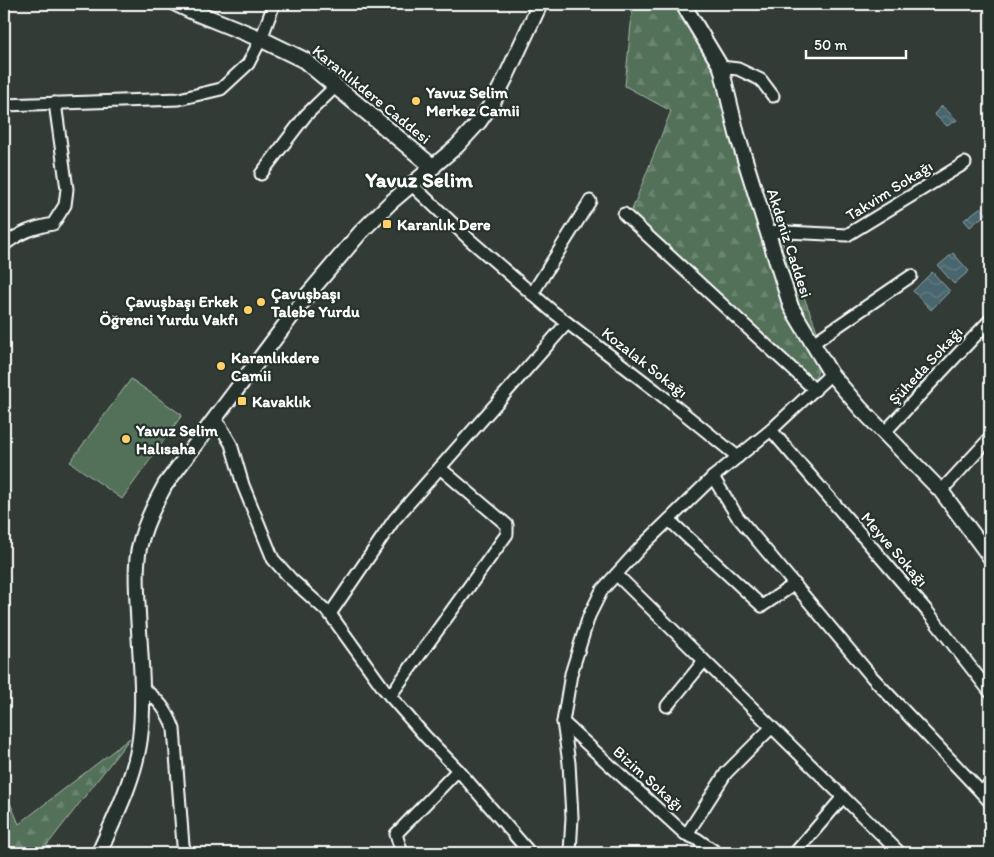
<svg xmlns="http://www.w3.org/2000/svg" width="994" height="857" font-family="Itim,sans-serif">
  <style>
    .forest { fill: url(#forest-firs); stroke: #a8b8ac }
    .pitch { fill: #527058; stroke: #a8b8ac }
    .water { fill: url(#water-waves); stroke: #91a3a8 }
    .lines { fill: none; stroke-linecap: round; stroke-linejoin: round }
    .minor-casing { stroke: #fff; stroke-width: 15 }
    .tertiary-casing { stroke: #fff; stroke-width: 18 }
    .secondary-casing { stroke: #fff; stroke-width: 19 }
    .minor { stroke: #26332d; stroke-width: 11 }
    .tertiary { stroke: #26332d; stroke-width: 14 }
    .secondary { stroke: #26332d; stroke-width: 15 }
    .poi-dot { fill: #ffd166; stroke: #26332d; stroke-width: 2 }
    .labels { text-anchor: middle; stroke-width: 4.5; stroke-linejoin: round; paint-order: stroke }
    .poi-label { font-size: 16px; font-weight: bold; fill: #fff; stroke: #26332d; text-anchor: start }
    .street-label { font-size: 16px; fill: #fff; stroke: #26332d }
    .district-label { font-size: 21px; font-weight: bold; fill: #fff; stroke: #26332d }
  </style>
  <defs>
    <pattern id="forest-firs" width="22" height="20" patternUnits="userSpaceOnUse" patternTransform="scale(1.25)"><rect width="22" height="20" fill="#527058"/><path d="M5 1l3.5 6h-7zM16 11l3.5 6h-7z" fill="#6c8571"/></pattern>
    <pattern id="water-waves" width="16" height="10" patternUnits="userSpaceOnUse" patternTransform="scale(1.25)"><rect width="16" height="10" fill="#48666e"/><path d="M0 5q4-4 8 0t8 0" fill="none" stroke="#637d84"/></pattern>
  </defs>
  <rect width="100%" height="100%" fill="#333b37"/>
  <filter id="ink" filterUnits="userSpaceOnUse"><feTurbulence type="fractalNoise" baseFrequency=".02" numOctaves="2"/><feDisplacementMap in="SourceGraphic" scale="10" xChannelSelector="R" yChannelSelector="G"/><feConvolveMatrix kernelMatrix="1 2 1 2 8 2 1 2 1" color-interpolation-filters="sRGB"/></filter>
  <g filter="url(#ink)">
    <g class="forest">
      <path d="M633,4H684L702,36L825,351L813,385L628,220L671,111L625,86Z"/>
      <path d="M130,738L41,853H4V789L19,824Z"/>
    </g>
    <path class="pitch" d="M131,379L182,415L122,499L70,462Z"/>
    <g class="water">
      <path d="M942,106L957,120L947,126L934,114Z"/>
      <path d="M981,207L986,214L970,227L964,220Z"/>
      <path d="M953,253L969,271L954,284L938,266Z"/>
      <path d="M932,272L950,291L931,310L913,291Z"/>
    </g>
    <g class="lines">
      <defs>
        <g id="minor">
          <path d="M721,67L738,69L761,80L773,96"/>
          <path d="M4,105L179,99L221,89L248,64L261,39L274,4"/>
          <path d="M261,174L306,115L336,86"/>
          <path d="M411,184L470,240L552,311L655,390L738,457"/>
          <path d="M624,214L815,390"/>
          <path d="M767,231L847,235L965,163"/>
          <path d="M4,245C21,232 32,228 53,224L65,205L67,189L55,103"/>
          <path d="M532,294L590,201"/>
          <path d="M813,343L911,276"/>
          <path d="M214,419L221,427L231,444L243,485L273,559L291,579L330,614L384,689L425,736L458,770L530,853"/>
          <path d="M771,430L927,611L990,692"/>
          <path d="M884,433L990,320"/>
          <path d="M713,477L737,516L872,677L981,792L990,784"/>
          <path d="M941,491L990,438"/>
          <path d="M669,520L762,606L795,584"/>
          <path d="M617,575L900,853"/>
          <path d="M330,614L394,520L567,323"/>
          <path d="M142,688C158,699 167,710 174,729L183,845L186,853"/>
          <path d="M390,696L507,534V525L440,468"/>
          <path d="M667,706L704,661"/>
          <path d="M563,722L685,834L697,839L717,853"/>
          <path d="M981,792L990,802"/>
          <path d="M687,834L726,773L771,728"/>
          <path d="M402,853L396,834L458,770"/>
          <path d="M570,853L572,817L569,763L563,722L571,674L589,616L602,590L642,546L713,477L771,430L831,374"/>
          <path d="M795,853L843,797"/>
        </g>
        <g id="tertiary">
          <path d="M683,4L721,67L737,134L791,307L831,374L861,409L941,491L990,557"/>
          <path d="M99,853C115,817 135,778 140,738C145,697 140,654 138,613C137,591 135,569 139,548C144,525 154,505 165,485L309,293L360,233L390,203L457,146L479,122L493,102L506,77L540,4"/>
        </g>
        <path id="secondary" d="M177,4L194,12L261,39L304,60L433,167"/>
      </defs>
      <use href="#minor" class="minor-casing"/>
      <use href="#tertiary" class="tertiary-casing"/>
      <use href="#secondary" class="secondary-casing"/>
      <use href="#minor" class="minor"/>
      <use href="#tertiary" class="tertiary"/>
      <use href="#secondary" class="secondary"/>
    </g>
  </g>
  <g class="poi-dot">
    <circle cx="416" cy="101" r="5"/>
    <rect x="382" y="219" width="10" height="10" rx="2.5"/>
    <circle cx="261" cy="302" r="5"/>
    <circle cx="248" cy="310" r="5"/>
    <circle cx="221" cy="366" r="5"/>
    <rect x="237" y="396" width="10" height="10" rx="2.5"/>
    <circle cx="126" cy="439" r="5"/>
  </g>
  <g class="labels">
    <g class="poi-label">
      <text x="426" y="98">Yavuz Selim<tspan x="426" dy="18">Merkez Camii</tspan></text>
      <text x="397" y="230">Karanlık Dere</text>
      <text x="271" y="299">Çavuşbaşı<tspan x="271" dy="18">Talebe Yurdu</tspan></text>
      <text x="238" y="307" text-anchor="end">Çavuşbaşı Erkek<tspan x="238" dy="18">Öğrenci Yurdu Vakfı</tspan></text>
      <text x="231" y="363">Karanlıkdere<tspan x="231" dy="18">Camii</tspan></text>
      <text x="252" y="407">Kavaklık</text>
      <text x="136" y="436">Yavuz Selim<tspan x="136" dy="18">Halısaha</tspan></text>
    </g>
    <g class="street-label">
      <text transform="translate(372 94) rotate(39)" y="6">Karanlıkdere Caddesi</text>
      <text transform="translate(889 190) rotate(-32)" y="6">Takvim Sokağı</text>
      <text transform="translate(790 243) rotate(72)" y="6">Akdeniz Caddesi</text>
      <text transform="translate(645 362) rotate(38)" y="6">Kozalak Sokağı</text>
      <text transform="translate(925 365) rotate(-47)" y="6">Şüheda Sokağı</text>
      <text transform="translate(895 549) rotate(49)" y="6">Meyve Sokağı</text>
      <text transform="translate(649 778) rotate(42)" y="6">Bizim Sokağı</text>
    </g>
    <g class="district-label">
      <text x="419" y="187">Yavuz Selim</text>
    </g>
  </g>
  <rect width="994" height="857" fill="none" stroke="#26332d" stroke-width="20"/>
  <rect x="10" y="10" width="974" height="837" fill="none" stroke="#fff" stroke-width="2" filter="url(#ink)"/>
  <path d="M806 50v8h100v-8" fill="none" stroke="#ffffff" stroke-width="2.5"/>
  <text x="814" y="50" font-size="15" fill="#ffffff" stroke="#26332d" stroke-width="4" paint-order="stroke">50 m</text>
</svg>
